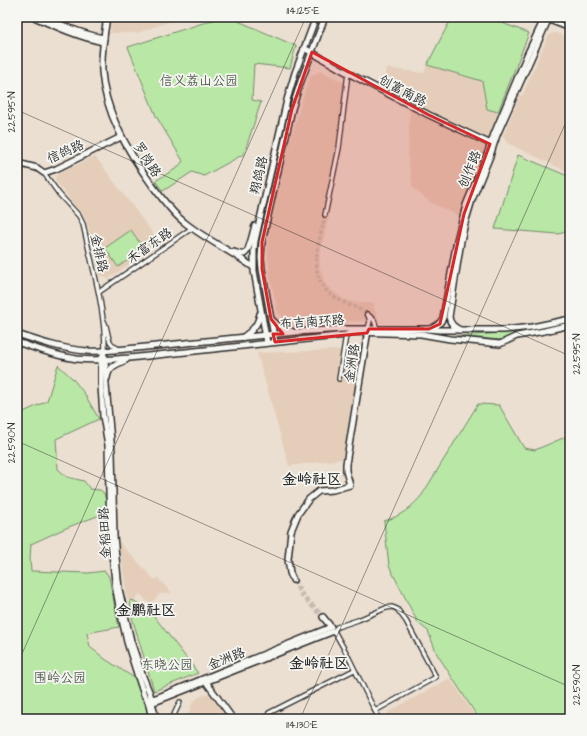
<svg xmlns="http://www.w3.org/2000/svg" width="587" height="736" font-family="'Architects Daughter','LXGW WenKai TC',sans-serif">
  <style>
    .built { fill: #e4ceba }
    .green { fill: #b9e7a6; stroke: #728968 }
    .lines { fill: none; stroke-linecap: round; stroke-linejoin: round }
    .street-tunnel { stroke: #c5bbb0; stroke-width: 3.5; stroke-dasharray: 3.5 2; stroke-linecap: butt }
    .secondary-tunnel { stroke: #c5bbb0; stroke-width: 5; stroke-dasharray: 5 2.5; stroke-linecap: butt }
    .street-casing { stroke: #2b2b2b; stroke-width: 6 }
    .secondary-casing { stroke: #2b2b2b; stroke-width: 8 }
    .street { stroke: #f6f6f2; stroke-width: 3.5 }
    .secondary { stroke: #f6f6f2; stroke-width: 5 }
    .marked { fill: #d62828; fill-opacity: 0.2; stroke: #d62828; stroke-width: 3; stroke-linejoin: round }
    .ticks { fill: none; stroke: #2b2b2b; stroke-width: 1; stroke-opacity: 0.45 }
    .labels { text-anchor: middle; stroke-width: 3.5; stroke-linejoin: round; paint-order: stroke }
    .park-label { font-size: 13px; fill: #4e5a4a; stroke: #f6f6f2 }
    .street-label { font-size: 13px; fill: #2b2b2b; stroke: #f6f6f2 }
    .quarter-label { font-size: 15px; font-weight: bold; fill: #2b2b2b; stroke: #f6f6f2 }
    .neatline { fill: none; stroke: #2b2b2b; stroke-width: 1.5 }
    .ticks-label { font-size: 10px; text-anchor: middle; fill: #2b2b2b }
  </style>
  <rect width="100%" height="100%" fill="#ebdfd1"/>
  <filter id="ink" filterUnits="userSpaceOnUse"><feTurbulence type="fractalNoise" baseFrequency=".025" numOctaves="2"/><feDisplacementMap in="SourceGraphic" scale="8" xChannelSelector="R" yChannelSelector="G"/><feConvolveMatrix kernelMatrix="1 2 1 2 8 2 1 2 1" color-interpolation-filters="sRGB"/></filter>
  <g filter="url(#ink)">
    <g class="built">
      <path d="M112,17H182L137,33H110Z"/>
      <path d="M553,33H557L570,38V173L507,143L503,136L520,95L522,96L548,36Z"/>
      <path d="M427,65L482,81L487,109L498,112L494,121L496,126L481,178L472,218L468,220L431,203L413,188L408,161L410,100L382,82L387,68L424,73Z"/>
      <path d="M321,71L345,83L336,149L322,214L329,216L320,254V268L324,281L328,287L339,296L344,299L357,303H374V308L379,321L288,322L278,313L270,277L268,256V244L270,221L287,151L304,94L311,75Z"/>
      <path d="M95,156L160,243L108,279L100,275L88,226L82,215L55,180L56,175Z"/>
      <path d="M362,349L343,459L289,466L257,353Z"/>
      <path d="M119,542L155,580L158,578L172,593L160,594L150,604L140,594L131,603L127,598Z"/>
      <path d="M450,678L477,719H387L388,712Z"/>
      <path d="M209,693L227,719H186L192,704L197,698Z"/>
    </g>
    <g class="green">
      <path d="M222,17H229L296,46L290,68L254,64L252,100L261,102L244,154L204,176L192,172L163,191L155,181L177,168L183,161L156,116L128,47Z"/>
      <path d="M452,17H486L529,33L498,112L487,109L482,81L427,65Z"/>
      <path d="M518,155L570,177V231L558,234L495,229Z"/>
      <path d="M131,230L144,249L118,267L105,248Z"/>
      <path d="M519,332L501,340L457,336Z"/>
      <path d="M58,365L73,379L84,393L99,419L56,439L58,469L67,477L84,481L90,489L100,490L104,493L108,508L105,513L66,528L31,544L30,558L31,571L88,573L105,571L109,577L119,627L87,633L90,647L105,659L136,679L152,719H17V415L47,401Z"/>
      <path d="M478,404L499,405L524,448L535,450L570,435V719H479L437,654L428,631L418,623L389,566L384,521C400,517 412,507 422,495Z"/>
      <path d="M130,600L135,601L144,612L150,611L198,673L154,691L131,614Z"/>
    </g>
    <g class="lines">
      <path class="street-tunnel" d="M325,215C319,245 304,279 337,299C347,305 358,307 367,314"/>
      <path class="secondary-tunnel" d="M293,580L302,595L323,617"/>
      <defs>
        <g id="street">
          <path d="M44,173L59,194L79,216L83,224C92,266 105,307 105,350"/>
          <path d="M325,215L339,148L348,73"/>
          <path d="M99,292L192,228"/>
          <path d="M367,314L374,320L377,329"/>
          <path d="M368,315L370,321L368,329"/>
          <path d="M104,321C110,333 105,343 119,349"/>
          <path d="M339,379L346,335"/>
          <path d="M334,631L337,627L358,620L386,608L392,607L397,609L406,621L436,677L375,711"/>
          <path d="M334,631L347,654L379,719"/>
          <path d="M269,713L354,670"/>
          <path d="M172,719L180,702"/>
        </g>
        <g id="secondary">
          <path d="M34,17C57,27 79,37 103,42"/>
          <path d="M44,17C64,26 82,34 104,38"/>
          <path d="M107,17C104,35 101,53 102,72C105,113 128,152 152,185C162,198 171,212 184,222C205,239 231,251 253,267"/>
          <path d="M562,17L570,20"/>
          <path d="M547,19L570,28"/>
          <path d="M304,48L348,73L429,115L459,129L491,144"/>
          <path d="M17,163L37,168L44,173L56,169L121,137"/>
          <path d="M234,252C237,253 241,255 244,254C249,253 253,231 255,226"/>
          <path d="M271,319L281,328L291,331"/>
          <path d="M430,329C437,326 440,324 443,318L457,240L466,205L488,152L494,134L527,55L545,17"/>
          <path d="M460,330C454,327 450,324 449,317L461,241L465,223L472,200L490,156L497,135L548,20L549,17"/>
          <path d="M17,334C41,342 62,349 87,351C97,352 106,350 116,350L296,332L344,329H429L439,330H504L532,327L570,319"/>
          <path d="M243,337C252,331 258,325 260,314"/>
          <path d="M17,342C37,349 56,356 77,359C94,361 112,359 129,358L346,335L352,332L421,334L450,339L500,344L517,336L544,331L570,325"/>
          <path d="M275,342L262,269L261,258L262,242L292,109L301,81L325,17"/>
          <path d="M267,343L254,271V250L255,241L287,100L295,73L316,17"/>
          <path d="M105,350L101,360V386L103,416L108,445L110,536L116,590L119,606L127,642L137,674L144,695L148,701L152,719"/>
          <path d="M105,357L106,385L112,452L114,536L119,589L131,641L142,674L150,694L156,719"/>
          <path d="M107,378C109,366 116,365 126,360"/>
          <path d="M293,580L290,573L288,559L291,531L298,514L309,499L319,491L333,490L350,485L346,471V464L368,330"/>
          <path d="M204,679L233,719"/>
          <path d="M148,701L151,699L156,698L331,627L323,617"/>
          <path d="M149,702H152L157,701L334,631"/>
        </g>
      </defs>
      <use href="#street" class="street-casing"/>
      <use href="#secondary" class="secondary-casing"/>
      <use href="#street" class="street"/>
      <use href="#secondary" class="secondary"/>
    </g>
  </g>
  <path class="marked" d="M312,52L429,115L490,144L464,214L440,324L429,329H369L367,333L275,342L273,334H283L271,319L262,269V242L292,109Z"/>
  <path class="ticks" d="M551,17L570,26M17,110L570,356M17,441L570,687M17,665L306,17M300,719L570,113"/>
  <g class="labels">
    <g class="park-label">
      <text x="199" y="85">信义荔山公园</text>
      <text x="167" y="669">东晓公园</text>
      <text x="60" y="682">围岭公园</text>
    </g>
    <g class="street-label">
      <text transform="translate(403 90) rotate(28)" y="5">创富南路</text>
      <text transform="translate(65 151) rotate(-24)" y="5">信鸽路</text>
      <text transform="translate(148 159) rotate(57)" y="5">罗岗路</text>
      <text transform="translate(469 169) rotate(-68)" y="5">创作路</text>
      <text transform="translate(258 175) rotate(-77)" y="5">翔鸽路</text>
      <text transform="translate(149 245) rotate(-35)" y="5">禾富东路</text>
      <text transform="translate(100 253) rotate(77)" y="5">金排路</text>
      <text transform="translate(312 321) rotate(-4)" y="5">布吉南环路</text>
      <text transform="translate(351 363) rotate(-81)" y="5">金洲路</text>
      <text transform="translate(104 533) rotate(-93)" y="5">金稻田路</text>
      <text transform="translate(226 658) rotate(-22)" y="5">金洲路</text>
    </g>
    <g class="quarter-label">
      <text x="312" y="484">金岭社区</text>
      <text x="146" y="615">金鹏社区</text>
      <text x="319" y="668">金岭社区</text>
    </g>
  </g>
  <rect width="587" height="736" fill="none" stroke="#f6f6f2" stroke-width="44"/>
  <rect x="22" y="22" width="543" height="692" class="neatline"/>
  <g class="ticks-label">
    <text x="303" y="14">114.125°E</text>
    <text transform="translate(11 112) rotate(-90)" y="4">22.595°N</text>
    <text transform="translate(576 354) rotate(-90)" y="4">22.595°N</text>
    <text transform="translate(11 443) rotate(-90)" y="4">22.590°N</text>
    <text transform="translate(576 685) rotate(-90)" y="4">22.590°N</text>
    <text x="302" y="728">114.130°E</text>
  </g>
</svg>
